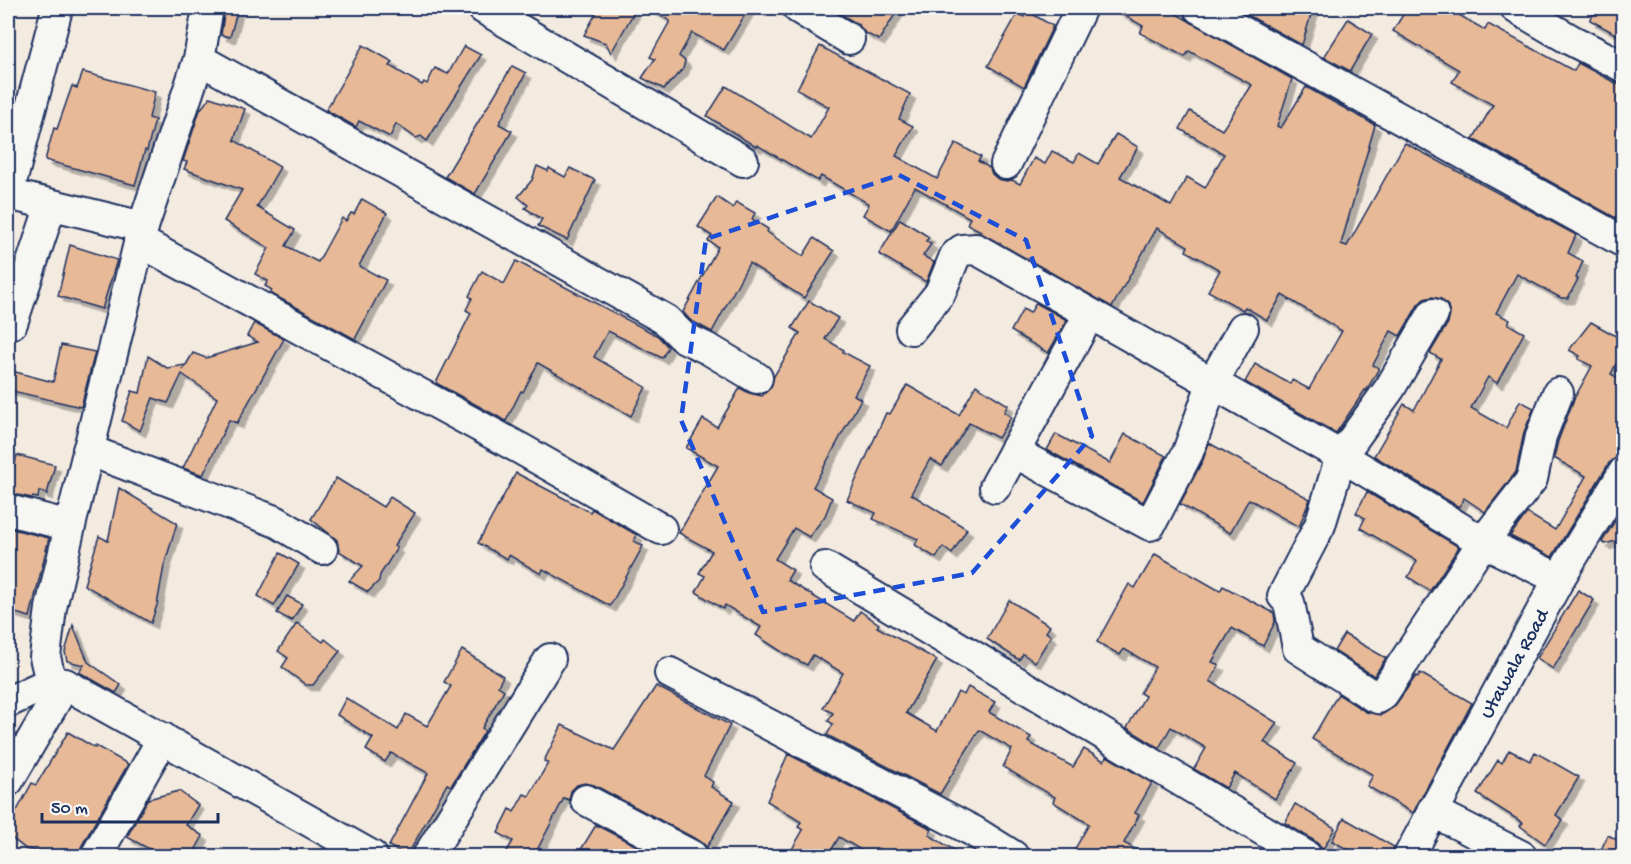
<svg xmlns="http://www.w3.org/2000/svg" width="1631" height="864" font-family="'Gochi Hand',sans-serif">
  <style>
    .building { fill: #e7b997; stroke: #1b2f5e; stroke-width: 1.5; filter: url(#shadow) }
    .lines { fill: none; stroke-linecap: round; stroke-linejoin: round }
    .minor-casing { stroke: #1b2f5e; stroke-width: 34 }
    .minor { stroke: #f6f6f2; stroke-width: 30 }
    .marked { fill: none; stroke: #1d4ed8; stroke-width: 4.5; stroke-dasharray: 12 8; stroke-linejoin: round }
    .labels { text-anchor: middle; stroke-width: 5; stroke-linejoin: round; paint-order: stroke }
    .street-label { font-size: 20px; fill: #1b2f5e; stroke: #f6f6f2 }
  </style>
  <defs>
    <filter id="shadow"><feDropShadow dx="5.5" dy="5.5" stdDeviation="0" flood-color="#0004"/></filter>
  </defs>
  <rect width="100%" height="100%" fill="#f3eae0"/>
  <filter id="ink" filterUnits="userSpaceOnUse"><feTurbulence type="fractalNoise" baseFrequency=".0167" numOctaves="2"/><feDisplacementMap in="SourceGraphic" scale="12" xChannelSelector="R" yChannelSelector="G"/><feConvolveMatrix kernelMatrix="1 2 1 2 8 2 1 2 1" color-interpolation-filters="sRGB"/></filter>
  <g filter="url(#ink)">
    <g class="building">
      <path d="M225,8H238L230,37L221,35Z"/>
      <path d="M599,8H620L634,12L611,53L606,43L584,35Z"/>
      <path d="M649,8H749L724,50L692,33L679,56L685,61L683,69L664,89L642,78L655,59L650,57L670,21Z"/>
      <path d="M830,8H899L879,40L865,33L858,24Z"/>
      <path d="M1112,8H1166L1292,79L1277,126L1281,128L1306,87L1375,125L1341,244L1347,246L1405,143L1576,235L1568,253L1583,261L1576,278L1578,279L1568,298H1561L1517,274L1496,313L1510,320L1508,324L1524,333L1497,383L1488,377L1471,408L1506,428L1520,401L1534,408L1524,432L1516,472L1485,512L1464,498L1459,507L1374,456L1404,404L1414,410L1441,359L1430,353L1448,323L1450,315L1448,306L1441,299L1432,297L1424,299L1418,305L1400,336L1391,331L1373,365L1379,368L1366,391L1365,390L1336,433L1245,382L1255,364L1290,384L1292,380L1309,389L1342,331L1282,295L1267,320L1245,307L1243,310L1208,291L1220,270L1186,251L1188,246L1157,228L1112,307L981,233V231L967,224L970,218L915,187L891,231L863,215L869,204L821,176L818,181L757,145L756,147L707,116L726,86L811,139L829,107L797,89L820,46L910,94L899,119L913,126L896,156L937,179L956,143L981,157L978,161L990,168L992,174L998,179L1007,181L1012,180L1020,184L1034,158L1045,164L1052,151L1074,162L1079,153L1098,164L1116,134L1138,147L1120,177L1171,206L1187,177L1205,188L1224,154L1180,129L1190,111L1222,130L1252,85L1189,51L1185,57L1140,33L1143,26Z"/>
      <path d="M1238,8H1313L1302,45L1237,9Z"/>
      <path d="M1407,8H1447L1485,30L1488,24L1574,71L1578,63L1623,87V222L1473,139L1493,105L1452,82L1459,70L1393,31Z"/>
      <path d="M1597,8H1623V38L1590,20Z"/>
      <path d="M1027,11L1053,26L1024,87L988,66L1018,13L1024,17Z"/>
      <path d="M1348,19L1372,34L1350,71L1324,57Z"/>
      <path d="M363,45L393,62L390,66L422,85L424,82L427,84L435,68L448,74L464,46L481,55L427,141L421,136L416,138L396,124L390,137L359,121L356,127L326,110Z"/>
      <path d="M512,66L526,73L499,124L512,131L475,194L445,177Z"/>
      <path d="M83,72L155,92L149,118L155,120L147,151L145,150L135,185L45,160L54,128L57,129L72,86L77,88Z"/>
      <path d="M210,97L245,109L234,140L280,167L257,207L295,230L286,246L318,262L342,218L346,221L351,213L354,214L362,199L387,213L359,266L386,280L355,339L270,293L272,290L265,286L268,281L255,274L269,248L224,221L242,190L184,169L187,162L183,161L200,110Z"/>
      <path d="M537,166L548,171L549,168L565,177L570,168L595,180L567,240L538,226L542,219L525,208L528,205L518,197L532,180Z"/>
      <path d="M717,197L733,208L736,202L755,213L752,219L768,229L767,232L803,256L814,238L834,251L804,298L749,263L712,332L690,320L683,312L718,247L708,241L712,236L698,227Z"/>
      <path d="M900,219L929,237L926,241L931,244L923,256L934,262L926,282L879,254Z"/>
      <path d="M70,245L117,260L102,309L58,296Z"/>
      <path d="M516,261L658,336L668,347L662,358L608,331L594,357L646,387L631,416L538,363L523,392L521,391L506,421L436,383L471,313L466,310L472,298L469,296L482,271L504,284Z"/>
      <path d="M809,301L838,318L825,339L844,350L843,352L870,366L854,395L861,399L813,487L832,498L825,516L809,537L794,528L775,559L793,570L787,580L854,621L860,611L879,624L877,627L937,660L906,713L937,731L958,692L964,695L968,687L995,702L989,712L992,714L1031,737L1028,742L1073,767L1084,749L1104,761L1107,756L1152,783L1135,813L1139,815L1124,843L1148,856H1071L1089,824L1053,802L1055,797L1003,767L1012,749L979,730L940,794L827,735L833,724L828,721L833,713L823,708L843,673L813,655L807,665L785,654L756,635L761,627L725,605L723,609L696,592L705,576L699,573L712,551L679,533L718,466L686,448L703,419L717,427L740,388L749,393L762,396L771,387L774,376L800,333L792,328Z"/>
      <path d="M1036,303L1067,320L1048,353L1011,331L1023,309L1030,313Z"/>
      <path d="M1591,322L1623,340V350L1611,374L1623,381V448L1619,456L1609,463L1552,557L1510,536L1527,513L1555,530L1586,476L1554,458L1558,441L1574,399L1592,366L1578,359L1580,356L1569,350Z"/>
      <path d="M254,323L284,339L237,423L229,420L203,475L183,468L217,398L182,374L168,403L153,398L140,431L122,421L132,391L140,393L148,356L167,368L186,365L183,370L193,353L206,358L258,342L247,336Z"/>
      <path d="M61,345L95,352L81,407L8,390V370L53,382Z"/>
      <path d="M907,385L959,415L976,385L1008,405L1004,412L1011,417L998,438L969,423L942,466L930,459L911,494L967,529L952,554L943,547L936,558L915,545L918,539L873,519L876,513L847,500L886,413L890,414Z"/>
      <path d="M1056,434L1110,463L1125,434L1166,456L1143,502L1047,450Z"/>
      <path d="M1209,443L1310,499L1299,527L1249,499L1230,533L1180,504L1203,460Z"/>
      <path d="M17,455L55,465L47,494L39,491L38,498L33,497L32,498L8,493V466L14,468Z"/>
      <path d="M516,473L590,512L592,509L637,535L634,541L643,546L610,606L543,569L541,574L509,555L507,559L478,543Z"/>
      <path d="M336,478L383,507L390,497L415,513L394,546L397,548L380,575L379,581L368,592L349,581L363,566L339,551L337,540L311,519Z"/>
      <path d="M119,488L177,523L164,566L157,605L151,623L84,585L99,536L108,541Z"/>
      <path d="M1367,492L1459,547L1430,591L1408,577L1417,561L1360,528L1365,518L1356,513Z"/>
      <path d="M1618,516L1623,519V539L1605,544L1602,542Z"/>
      <path d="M8,528L49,538L30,617L8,611Z"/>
      <path d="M280,553L299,564L274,606L258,596Z"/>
      <path d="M1155,554L1220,591L1223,586L1274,613L1275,622L1263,646L1232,628L1212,662L1219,665L1210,681L1277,723L1264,742L1297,763L1275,799L1235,773L1226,788L1194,769L1206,748L1171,727L1159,748L1127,728L1145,696L1140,693L1155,667L1124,649L1120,655L1097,642L1129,584L1135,588Z"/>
      <path d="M1578,590L1594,600L1553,669L1537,658Z"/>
      <path d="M287,596L302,604L292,621L277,613Z"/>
      <path d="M1009,600L1050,626L1046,632L1051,636L1035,662L1023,654L1019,660L987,639Z"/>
      <path d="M297,623L323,642L325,639L340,651L313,685H306L282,667L288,658L278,651Z"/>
      <path d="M73,625L88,662L121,685L116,693L79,672L84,665L67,661L65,652Z"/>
      <path d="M1344,634L1386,658L1374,676L1334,651Z"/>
      <path d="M462,650L503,676L498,686L504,690L482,728L485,731L451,786L447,784L407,856L389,846L428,773L391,753L385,762L366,750L373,738L337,715L346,698L398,730L406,714L427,726L451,686L444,682Z"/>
      <path d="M1420,673L1472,703L1413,813L1367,786L1373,775L1312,739L1338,694L1366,712L1381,715L1394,707L1416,676L1418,677Z"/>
      <path d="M656,686L730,725L704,776L713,782L711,787L734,801L707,847L700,841L594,785L585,783L577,785L571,791L569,800L564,798L534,856H504L513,841L498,833L510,809L514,812L524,794L529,796L548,763L544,761L562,725L614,750Z"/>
      <path d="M68,732L95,748L96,746L128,764L81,847L79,856H65L26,849L8,835V827L32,783L36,785Z"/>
      <path d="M1509,750L1530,761L1535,752L1579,777L1556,815L1563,820L1545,844L1520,826L1523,823L1477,794L1498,760L1502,763Z"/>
      <path d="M788,754L932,829L929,835L964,856H871L839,837L828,856H788L803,830L798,827L801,822L767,801Z"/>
      <path d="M179,791L198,805L186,825L203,836L192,856H150L153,851L127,837L148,799Z"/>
      <path d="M1295,804L1335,828L1323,849L1315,841L1285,823Z"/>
      <path d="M1344,818L1394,847L1392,856H1360L1332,841Z"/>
      <path d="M596,825L656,856H577Z"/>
      <path d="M1608,835L1623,843V856H1598Z"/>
    </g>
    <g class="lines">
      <defs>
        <g id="minor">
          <path d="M208,8L199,59L143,227L70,526L51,608L45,657L51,682L65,684L372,856"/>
          <path d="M483,8L743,161"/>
          <path d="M798,8L849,39"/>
          <path d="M1199,8L1624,242"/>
          <path d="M1516,8L1571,40L1624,67"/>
          <path d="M199,59L666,320L683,337L710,350L757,378"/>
          <path d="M1006,164L1081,8"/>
          <path d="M8,194L57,9"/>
          <path d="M8,194L143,227"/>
          <path d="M139,241L521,449L661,529"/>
          <path d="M1433,314L1390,388L1341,456L1320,525L1283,596L1289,602L1298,648L1373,696L1378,698L1383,694L1483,542L1532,479L1541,436L1558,393"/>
          <path d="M12,323L51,205"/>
          <path d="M911,329L940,293L955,256L962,250L976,249L1341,456L1483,542L1559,579"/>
          <path d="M88,450L277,522L322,549"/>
          <path d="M1014,452L1150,525L1188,452L1212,384L1243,328"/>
          <path d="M995,487L1089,315"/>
          <path d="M8,510L70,526"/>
          <path d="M825,567L1306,856"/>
          <path d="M670,673L973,831L1013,856"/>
          <path d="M8,702L51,682"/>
          <path d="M8,781L65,684"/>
          <path d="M586,800L692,856"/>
          <path d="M1432,811L1521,856"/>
          <path d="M96,856L163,738"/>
          <path d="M428,856L550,659"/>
          <path d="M1409,856L1559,579L1624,472"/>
        </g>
      </defs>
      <use href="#minor" class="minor-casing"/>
      <use href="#minor" class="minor"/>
    </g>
  </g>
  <path class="marked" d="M899,175L1026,240L1092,436L972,573L763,612L681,420L706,239Z"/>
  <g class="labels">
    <g class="street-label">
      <text transform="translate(1513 663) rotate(-61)" y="7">Utawala Road</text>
    </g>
  </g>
  <rect width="1631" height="864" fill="none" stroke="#f6f6f2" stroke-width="30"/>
  <rect x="15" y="15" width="1601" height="834" fill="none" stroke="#1b2f5e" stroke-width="2" filter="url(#ink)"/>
  <path d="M42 813v9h176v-9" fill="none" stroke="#1b2f5e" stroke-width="3"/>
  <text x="51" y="813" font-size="18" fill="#1b2f5e" stroke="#f6f6f2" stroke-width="4.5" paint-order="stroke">50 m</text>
</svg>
